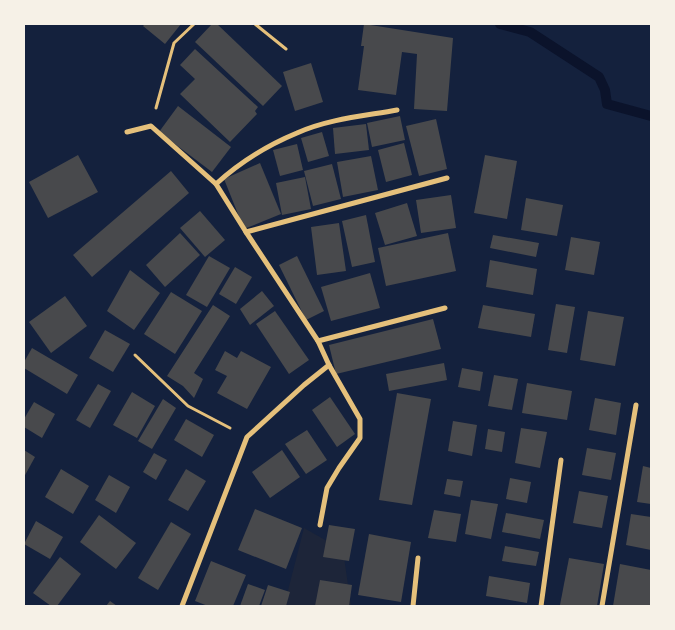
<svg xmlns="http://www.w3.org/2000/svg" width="675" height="630" font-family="Raleway,sans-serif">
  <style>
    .green { fill: #1d2539 }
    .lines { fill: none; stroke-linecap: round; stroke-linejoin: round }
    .stream { stroke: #0b132b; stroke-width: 10 }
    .building { fill: #48494c }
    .path { stroke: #e5c07b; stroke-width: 3 }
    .minor { stroke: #e5c07b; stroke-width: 5 }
  </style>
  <rect width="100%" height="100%" fill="#14213d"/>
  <path class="green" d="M304,528L343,550L351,606H284Z"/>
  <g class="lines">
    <path class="stream" d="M500,24L530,32L599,77L605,90L607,104L651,116"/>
  </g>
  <g class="building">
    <path d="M145,24H181L165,44L143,26Z"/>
    <path d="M212,24H217L282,86L263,106L195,42Z"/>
    <path d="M364,24L453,38L447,111L414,109L417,54L402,52L396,95L358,90L364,46H361Z"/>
    <path d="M195,49L258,107L255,111L257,114L230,142L180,94L195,79L180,65Z"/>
    <path d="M311,63L323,102L295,111L283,72Z"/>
    <path d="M178,106L231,147L212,172L159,132Z"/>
    <path d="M400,116L405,140L372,147L367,123Z"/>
    <path d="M436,119L447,169L419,176L406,126Z"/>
    <path d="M366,124L369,150L335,154L333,128Z"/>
    <path d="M322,132L329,156L308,162L301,138Z"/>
    <path d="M404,143L412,175L386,182L378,150Z"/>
    <path d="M297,144L303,170L280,176L273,150Z"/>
    <path d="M78,155L98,192L48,218L29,182Z"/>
    <path d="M485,155L517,161L507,219L474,213Z"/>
    <path d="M371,156L378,190L343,197L337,162Z"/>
    <path d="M260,163L281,214L244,229L224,179Z"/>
    <path d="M332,164L341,199L313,206L304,171Z"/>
    <path d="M171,171L189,193L92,277L73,255Z"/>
    <path d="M305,177L311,209L282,215L276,183Z"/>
    <path d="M451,195L456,228L421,233L416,200Z"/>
    <path d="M526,198L563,205L557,236L521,230Z"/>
    <path d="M407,203L417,236L385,245L375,213Z"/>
    <path d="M200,211L225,240L205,257L180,228Z"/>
    <path d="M366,215L375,262L352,267L342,221Z"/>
    <path d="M339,223L346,271L317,275L311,227Z"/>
    <path d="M180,233L200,255L165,287L146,265Z"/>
    <path d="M448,233L456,271L386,286L378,248Z"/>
    <path d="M493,235L539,243L536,257L490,248Z"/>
    <path d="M571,237L600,242L594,275L565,270Z"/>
    <path d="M209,256L230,268L207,307L186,295Z"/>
    <path d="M297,256L324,311L306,320L279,265Z"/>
    <path d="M490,260L537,269L533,295L486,287Z"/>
    <path d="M235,267L252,277L236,304L219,294Z"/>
    <path d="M130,270L160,293L134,330L107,311Z"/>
    <path d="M370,273L380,308L331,321L321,287Z"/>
    <path d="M262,291L274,306L250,325L240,309Z"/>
    <path d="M171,292L202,311L175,354L144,334Z"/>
    <path d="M65,296L87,326L51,353L29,322Z"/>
    <path d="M556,304L575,307L567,353L548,350Z"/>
    <path d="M213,305L230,316L194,373L203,379L194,398L183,386L167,376Z"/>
    <path d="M483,305L535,314L531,337L478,328Z"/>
    <path d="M275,311L309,360L289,374L256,324Z"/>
    <path d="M588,311L624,317L615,366L580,360Z"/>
    <path d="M433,319L441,349L336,374L329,345Z"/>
    <path d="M105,330L130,344L113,372L89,358Z"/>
    <path d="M32,348L78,375L67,394L24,368V362Z"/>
    <path d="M225,351L237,358L241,351L271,367L247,409L217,393L227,376L215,370Z"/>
    <path d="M444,363L447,380L389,391L386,374Z"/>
    <path d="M462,368L483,372L480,391L458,387Z"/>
    <path d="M494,375L518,379L512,410L488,406Z"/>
    <path d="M527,383L572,391L567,420L522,413Z"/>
    <path d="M98,384L111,391L90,428L76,420Z"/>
    <path d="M132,392L155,406L137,438L113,425Z"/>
    <path d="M397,393L431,399L412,505L379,500Z"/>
    <path d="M330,397L355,434L337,447L312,410Z"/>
    <path d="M595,398L621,403L616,435L589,430Z"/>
    <path d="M163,399L176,408L152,449L138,441Z"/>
    <path d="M34,402L55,414L42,438L24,427V419Z"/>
    <path d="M186,419L214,435L202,457L174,440Z"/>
    <path d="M453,421L477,425L472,456L448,451Z"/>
    <path d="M521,428L547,432L540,468L515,463Z"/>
    <path d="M488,429L505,432L502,452L485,449Z"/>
    <path d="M307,430L327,460L306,474L285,444Z"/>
    <path d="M587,448L616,453L611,480L582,475Z"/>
    <path d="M24,450L35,457L24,477Z"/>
    <path d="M282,450L300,477L270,498L252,472Z"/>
    <path d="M154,453L167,460L156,480L143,472Z"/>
    <path d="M643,466L651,468V504L637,502Z"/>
    <path d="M61,469L89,486L73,514L45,497Z"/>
    <path d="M186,469L206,481L188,511L168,500Z"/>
    <path d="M109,475L130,487L116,513L95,500Z"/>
    <path d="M510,478L531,482L527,503L506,499Z"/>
    <path d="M447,479L463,481L460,497L444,494Z"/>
    <path d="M579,491L608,496L602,528L573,523Z"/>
    <path d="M471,500L498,504L491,539L465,534Z"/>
    <path d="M255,509L302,528L286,569L238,550Z"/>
    <path d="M434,510L461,514L456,542L428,538Z"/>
    <path d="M506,513L544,520L540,539L502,532Z"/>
    <path d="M631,514L651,517V550L626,545Z"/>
    <path d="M99,515L136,543L116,569L80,542Z"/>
    <path d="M36,521L63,537L50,559L24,544Z"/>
    <path d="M171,522L191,534L158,590L138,578Z"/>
    <path d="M329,525L355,529L349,561L323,557Z"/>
    <path d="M369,534L411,542L401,602L358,595Z"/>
    <path d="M505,546L539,552L536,566L502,561Z"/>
    <path d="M60,557L81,574L57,606H51L33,593Z"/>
    <path d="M569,558L604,564L597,606L560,605Z"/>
    <path d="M211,561L246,575L233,606H208L195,601Z"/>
    <path d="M620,564L651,570L650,606H613Z"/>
    <path d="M489,576L530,583L527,603L486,596Z"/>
    <path d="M320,580L352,585L349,606H315Z"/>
    <path d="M248,584L265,590L259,606H240Z"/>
    <path d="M268,585L290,592L286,606H261Z"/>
    <path d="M110,601L117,606H106Z"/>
  </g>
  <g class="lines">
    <g class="path">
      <path d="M255,24L286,49"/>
      <path d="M156,108L174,43L194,24"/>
      <path d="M135,355L188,406L230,428"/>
    </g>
    <g class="minor">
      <path d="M127,132L151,126L216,184"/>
      <path d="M246,232L447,178"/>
      <path d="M318,341L445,308"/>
      <path d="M320,525L327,488L339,468L360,438V419L329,365L318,341L246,232L216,184C239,163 268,145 297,133C328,119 364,116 397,110"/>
      <path d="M182,606L247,437L304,385L329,365"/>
      <path d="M413,606L418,558"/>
      <path d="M541,606L561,460"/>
      <path d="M602,606L636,405"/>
    </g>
  </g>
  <rect width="675" height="630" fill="none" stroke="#f6f1e7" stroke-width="50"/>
</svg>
